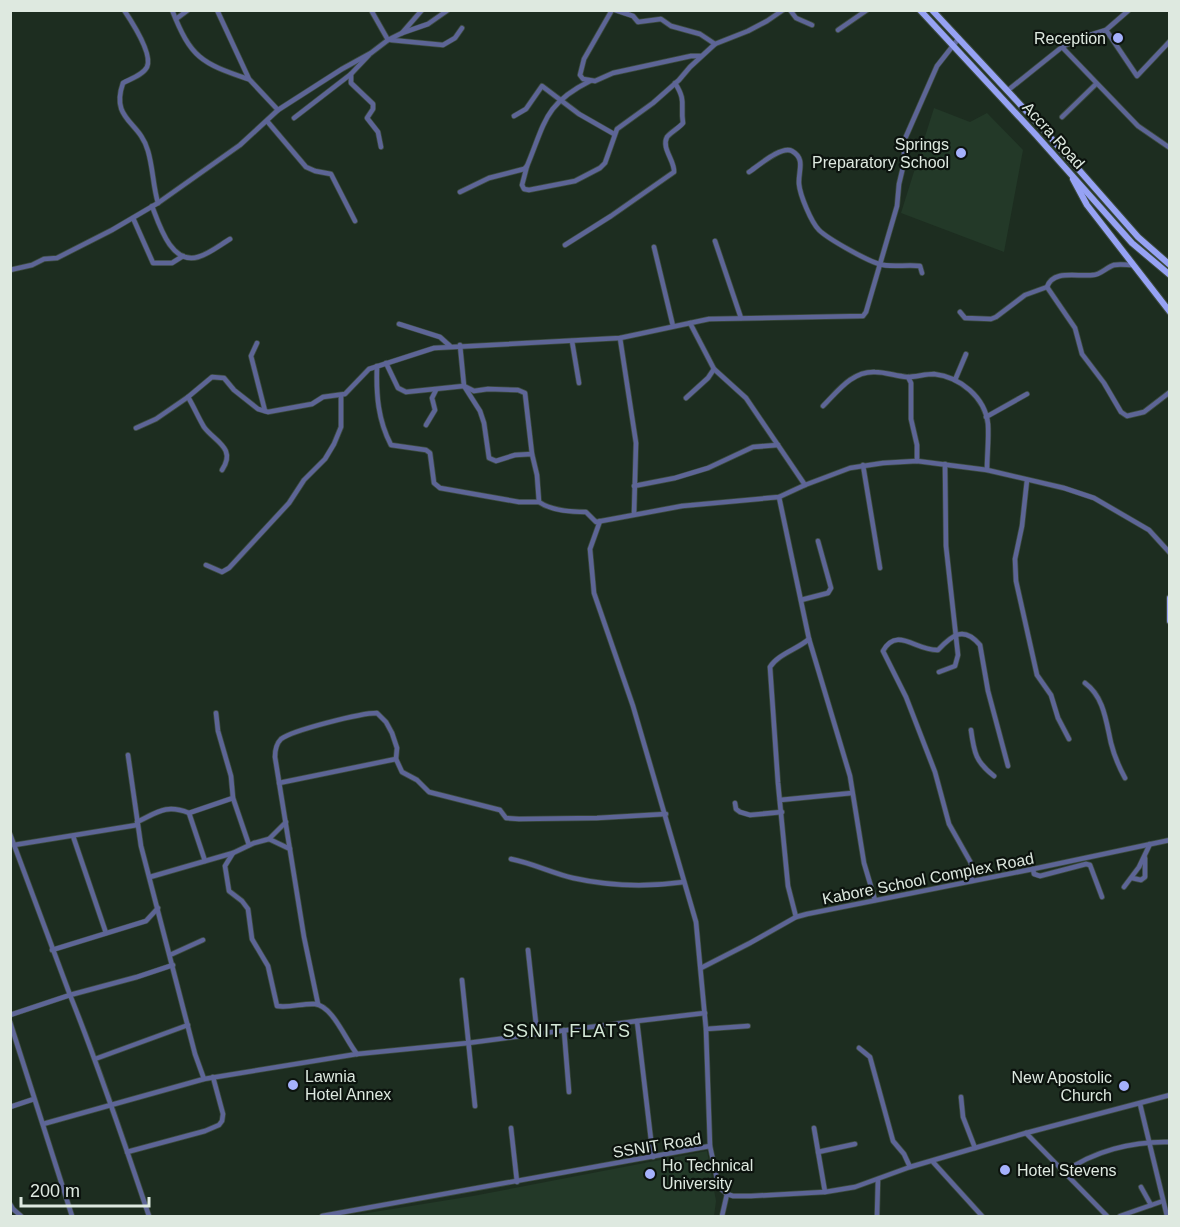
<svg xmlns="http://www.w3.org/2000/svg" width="1180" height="1227" font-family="Arial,sans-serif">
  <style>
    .built { fill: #233928 }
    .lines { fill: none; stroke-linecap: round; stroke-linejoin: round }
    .minor-casing { stroke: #3c4b3f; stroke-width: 6 }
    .major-casing { stroke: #3c4b3f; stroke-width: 8 }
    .minor { stroke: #5d6596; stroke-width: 4.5 }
    .major { stroke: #96a2f4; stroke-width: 6 }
    .poi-dot { fill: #a5b1fc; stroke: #0c130e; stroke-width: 2 }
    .labels { text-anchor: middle; stroke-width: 4.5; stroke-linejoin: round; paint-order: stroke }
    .poi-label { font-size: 16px; fill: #dee9e0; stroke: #0c130e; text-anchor: end }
    .street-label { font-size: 16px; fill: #dee9e0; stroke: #0c130e }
    .neighbourhood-label { font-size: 18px; letter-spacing: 1.5px; fill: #d4e8d7; stroke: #0c130e }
  </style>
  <rect width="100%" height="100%" fill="#1d2d20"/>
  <g class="built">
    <path d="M934,108L970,122L987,113L1023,150L1004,252L901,213Z"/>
    <path d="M707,1151L716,1201L714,1216H349L473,1196Z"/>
  </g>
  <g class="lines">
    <defs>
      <g id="minor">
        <path d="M124,10C132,22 153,54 147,67C143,75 130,79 123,83C110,120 140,121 148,151C153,168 153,186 158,203"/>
        <path d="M172,10C191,58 201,63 248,79"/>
        <path d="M217,10L249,79L278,110"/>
        <path d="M371,10L388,40"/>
        <path d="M612,10L584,59L580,75L583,79L595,81L613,73L691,56H701"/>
        <path d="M615,10L633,16L638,22L661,19L671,26L700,34L715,44"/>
        <path d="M790,10L796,18L812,25"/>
        <path d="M176,19L188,10"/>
        <path d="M838,30L867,10"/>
        <path d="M1106,30L1137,76L1170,41"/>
        <path d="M402,33L422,10"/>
        <path d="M391,40L443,45L455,38L462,28"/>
        <path d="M1062,47L1138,126L1170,148"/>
        <path d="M351,74V83L373,104V109L367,118L378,132L381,147"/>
        <path d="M1007,91L1062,47L1080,38L1106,30L1129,10"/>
        <path d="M514,116L526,109L542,86L579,114L614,134"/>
        <path d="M1062,117L1096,84"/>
        <path d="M294,118L351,74L369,55"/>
        <path d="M267,121L306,167L315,171L331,174L355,221"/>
        <path d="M527,166L522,185L524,189L529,190L575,181L600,168L605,163L617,129L653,103L679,80L690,67L715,44L748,31L767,21L783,10"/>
        <path d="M749,172C758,166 782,145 792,151C806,159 798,171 799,184C800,195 811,222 819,230C828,239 866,260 879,264C891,268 907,264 920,266L922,273"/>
        <path d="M460,192L489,178L524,169L527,166C545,123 544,104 590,81"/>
        <path d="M152,206C159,224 171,265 198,257C209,254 220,245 230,239"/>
        <path d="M133,218L153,263H172L183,256"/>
        <path d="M715,241L741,318"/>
        <path d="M565,245L611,216L674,172C675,161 661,148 667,137C671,132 679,128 683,123C680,104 687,102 675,83"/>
        <path d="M654,247L673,326"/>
        <path d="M10,270L32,265L44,259L57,258L112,230L158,203L240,145L278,110L342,69L371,53L388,40L402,33L428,24L448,10"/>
        <path d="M1047,287L1075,328L1082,354L1104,383L1121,412L1127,416L1144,412L1170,392"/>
        <path d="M960,312L965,318L991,319L996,317L1025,295L1047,287C1053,269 1078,277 1093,275C1100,275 1107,267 1114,265C1120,264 1127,265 1133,265"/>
        <path d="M690,323L714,369L746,398L805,485"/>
        <path d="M399,324L440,337L450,346"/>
        <path d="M620,338L636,443L634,514"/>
        <path d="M572,341L579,383"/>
        <path d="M257,343L251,356L265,411"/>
        <path d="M460,345L464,386L480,411L484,423L489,458L496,461L515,455L532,454L537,475L539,502C552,511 571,512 586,512L596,522L682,506L779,497L805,485L850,468L883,463L917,461L987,470L1064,488L1094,498L1149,530L1170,553"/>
        <path d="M386,363L398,388L406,392L464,386L474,391L488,389L518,390L525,393L532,454"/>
        <path d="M377,366C376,395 378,420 391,445L426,450L430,453L434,483L440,488L519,502H539"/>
        <path d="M908,377L911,383V419L917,445V461"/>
        <path d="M955,380L966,354"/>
        <path d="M188,397C194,407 198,417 204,427C214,441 237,448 222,470"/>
        <path d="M686,398L708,378L714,369"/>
        <path d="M823,406C838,391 852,371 875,372C885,372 896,376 907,377C916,377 925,374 934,374C960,377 985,397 988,424C989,439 987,455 987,470"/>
        <path d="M986,417L1027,394"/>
        <path d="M426,425L435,410L432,398L436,390"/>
        <path d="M136,428L156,419L188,397L212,377L224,378L234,390L258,409L268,412L312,404L323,397L345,394L369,369L434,348L620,338L709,319L863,316L866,312L897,206L899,184L904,163V141L937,66L959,38"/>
        <path d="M863,465L880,568"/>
        <path d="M1027,480L1022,526L1015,559L1016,581L1037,675L1051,695L1058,718L1069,739"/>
        <path d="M634,486L675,478L708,468L753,447L778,445"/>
        <path d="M779,497L809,639L850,776L864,863L875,900"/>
        <path d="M600,521L590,549L594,593L633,706L696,922L706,1029L710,1146"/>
        <path d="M206,565L222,572L229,568L289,503L304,480L325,459L334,444L341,427V395"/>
        <path d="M801,600L828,593L831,588L818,541"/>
        <path d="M939,672L955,666L958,655L946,546L945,464"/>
        <path d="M1085,683C1104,697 1106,721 1111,743C1114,755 1119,767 1125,778"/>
        <path d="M216,713L218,731L231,776L233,798L249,845"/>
        <path d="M971,730C974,753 976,762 994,776"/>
        <path d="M128,755L141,846L195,1054L204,1079"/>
        <path d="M279,783L396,759"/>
        <path d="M780,800L852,793"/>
        <path d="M735,803L736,809L740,812L750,815L782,812"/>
        <path d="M189,813L233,798"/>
        <path d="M137,822C158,812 166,804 189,813L205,861"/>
        <path d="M10,834L70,995L137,977L173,965"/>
        <path d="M73,836L106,933"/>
        <path d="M269,839L286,822"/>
        <path d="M14,845L137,825"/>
        <path d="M233,853L225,866L229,891L242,901L248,909L252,939L268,966L277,1006C290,1008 303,1003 315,1004C333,1006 346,1041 357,1054"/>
        <path d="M511,859C532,863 552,873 573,878C609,886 648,887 684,882"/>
        <path d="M1033,869L1034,874L1040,876L1086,864L1090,865L1102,897"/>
        <path d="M150,877L233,853L254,843L269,839L290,849"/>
        <path d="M1132,878L1141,880L1145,877V858"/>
        <path d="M972,881L971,863L949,824L935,772L906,697L883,651C897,626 916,651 938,650C953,634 964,626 980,645L988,691L1008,766"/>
        <path d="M1124,887L1139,867L1150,844"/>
        <path d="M796,917L788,886L778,783L770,667C778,654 798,649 809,639"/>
        <path d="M52,950L146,921L158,908"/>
        <path d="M528,950L537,1033"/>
        <path d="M170,955L203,940"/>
        <path d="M701,968L750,943L796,917L807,914L1033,869L1170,840"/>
        <path d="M462,980L475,1106"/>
        <path d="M318,1004L304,937L275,757C275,750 276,744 281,739C293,730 361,713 377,713L386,722L392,733L397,748L396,759L402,772L417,780L429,792L500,810L506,818L519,819L597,818L666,814"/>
        <path d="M10,1015L70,995C99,1067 124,1142 149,1216"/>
        <path d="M637,1021L705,1013"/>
        <path d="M10,1022L72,1216"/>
        <path d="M706,1029L748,1026"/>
        <path d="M564,1030L569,1092"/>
        <path d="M859,1048L870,1057L893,1141L904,1154L910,1167"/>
        <path d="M95,1059L188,1025"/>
        <path d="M961,1097L963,1117L975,1148"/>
        <path d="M1140,1104L1167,1216"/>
        <path d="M10,1107L34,1099"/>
        <path d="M43,1124L204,1079L357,1054L468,1043L637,1021L653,1157"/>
        <path d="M511,1128L517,1182"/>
        <path d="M814,1128L825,1192"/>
        <path d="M1026,1133L1107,1216"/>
        <path d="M127,1152L205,1131L219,1125L222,1121L223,1114L213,1077"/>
        <path d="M818,1152L855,1144"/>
        <path d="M933,1162L982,1216"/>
        <path d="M1063,1173C1093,1151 1133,1141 1170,1142"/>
        <path d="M1141,1187L1151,1205"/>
        <path d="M10,1204L13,1209L21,1216"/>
        <path d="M322,1216L710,1146L717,1179L721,1189L727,1194L733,1196H751L825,1192L855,1187L910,1167L1026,1133L1170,1095"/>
        <path d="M722,1216L727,1194"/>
        <path d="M877,1216L878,1179"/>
        <path d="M1120,1216L1163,1201"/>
      </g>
      <g id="major">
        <path d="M920,10L1036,135L1132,243L1170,275"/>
        <path d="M932,10L1043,129L1138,237L1170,265"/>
        <path d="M1073,179L1087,205L1170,312"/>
        <path d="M1170,598V621"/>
      </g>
    </defs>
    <use href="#minor" class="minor-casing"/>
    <use href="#major" class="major-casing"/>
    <use href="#minor" class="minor"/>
    <use href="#major" class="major"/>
  </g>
  <g class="poi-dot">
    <circle cx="1118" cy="38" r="6"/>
    <circle cx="961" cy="153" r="6"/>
    <circle cx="293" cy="1085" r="6"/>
    <circle cx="1124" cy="1086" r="6"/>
    <circle cx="1005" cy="1170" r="6"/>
    <circle cx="650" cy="1174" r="6"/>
  </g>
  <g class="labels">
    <g class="poi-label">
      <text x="1106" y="44">Reception</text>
      <text x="949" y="150">Springs<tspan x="949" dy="18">Preparatory School</tspan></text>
      <text x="305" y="1082" text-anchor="start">Lawnia<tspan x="305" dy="18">Hotel Annex</tspan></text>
      <text x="1112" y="1083">New Apostolic<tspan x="1112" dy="18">Church</tspan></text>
      <text x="662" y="1171" text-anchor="start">Ho Technical<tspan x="662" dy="18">University</tspan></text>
      <text x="1017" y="1176" text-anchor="start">Hotel Stevens</text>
    </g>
    <g class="street-label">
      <text transform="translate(1054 135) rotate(48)" y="6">Accra Road</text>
      <text transform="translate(928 878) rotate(-11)" y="6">Kabore School Complex Road</text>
      <text transform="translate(657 1145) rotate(-9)" y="6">SSNIT Road</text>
    </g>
    <g class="neighbourhood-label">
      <text x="567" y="1037">SSNIT FLATS</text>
    </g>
  </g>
  <rect width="1180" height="1227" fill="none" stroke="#dee9e0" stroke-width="24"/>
  <path d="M21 1197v9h128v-9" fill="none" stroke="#dee9e0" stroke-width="3"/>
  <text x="30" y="1197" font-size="18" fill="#dee9e0" stroke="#0c130e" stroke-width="4.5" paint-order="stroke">200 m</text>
</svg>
